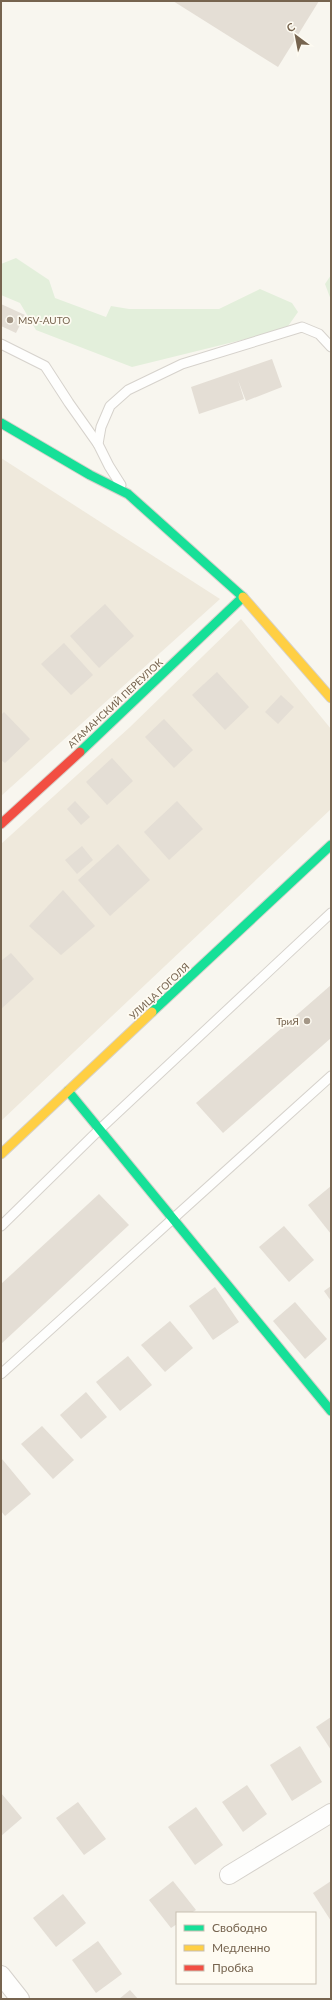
<svg xmlns="http://www.w3.org/2000/svg" width="332" height="2000" font-family="Lato,sans-serif">
  <style>
    .residential { fill: #efe9dc }
    .green { fill: #e3efdb }
    .building { fill: #e4ded5 }
    .lines { fill: none; stroke-linecap: round; stroke-linejoin: round }
    .lane-casing { stroke: #d6d2cc; stroke-width: 11 }
    .street-casing { stroke: #d6d2cc; stroke-width: 20 }
    .fast-casing { stroke: #d6d1ca; stroke-width: 11 }
    .slow-casing { stroke: #d6d1ca; stroke-width: 11 }
    .jam-casing { stroke: #d6d1ca; stroke-width: 11 }
    .lane { stroke: #fefefd; stroke-width: 9 }
    .street { stroke: #fefefd; stroke-width: 18 }
    .fast { stroke: #16e098; stroke-width: 9 }
    .slow { stroke: #ffcf43; stroke-width: 9 }
    .jam { stroke: #f24e42; stroke-width: 9 }
    .poi-dot { fill: #a49787; stroke: #fefbf2; stroke-width: 1.5 }
    .labels { text-anchor: middle; stroke-width: 3.5; stroke-linejoin: round; paint-order: stroke }
    .poi-label { font-size: 10px; fill: #76644f; stroke: #fefbf2; text-anchor: start }
    .street-label { font-size: 10px; fill: #76644f; stroke: #fefbf2 }
  </style>
  <rect width="100%" height="100%" fill="#f8f6ef"/>
  <g class="residential">
    <path d="M1,458L220,599L1,796Z"/>
    <path d="M241,619L331,729V809L1,1121V844L130,727Z"/>
  </g>
  <g class="green">
    <path d="M16,258L49,280L55,298L106,317L111,306L129,309H219L260,289L292,303L298,312L286,329L132,367L36,330L20,303L1,295V264Z"/>
    <path d="M331,275V300L325,284Z"/>
  </g>
  <g class="building">
    <path d="M173,1H319L278,67Z"/>
    <path d="M1,304L25,315L16,333L1,326Z"/>
    <path d="M272,359L282,387L246,401L238,380L244,399L199,414L191,387Z"/>
    <path d="M105,604L134,636L99,668L70,636Z"/>
    <path d="M64,643L93,675L71,695L41,664Z"/>
    <path d="M217,672L249,707L225,730L192,695Z"/>
    <path d="M281,695L294,707L278,724L265,712Z"/>
    <path d="M4,712L30,739L5,763L1,760V715Z"/>
    <path d="M164,719L193,750L174,768L145,737Z"/>
    <path d="M112,758L133,781L107,805L86,782Z"/>
    <path d="M75,801L90,817L81,825L67,809Z"/>
    <path d="M177,801L203,829L169,860L144,832Z"/>
    <path d="M118,844L150,880L110,916L78,880Z"/>
    <path d="M82,846L93,860L77,874L65,860Z"/>
    <path d="M63,890L95,926L61,955L29,926Z"/>
    <path d="M11,953L34,979L1,1009V961Z"/>
    <path d="M331,985V1038L223,1133L196,1103Z"/>
    <path d="M331,1186V1234L308,1205Z"/>
    <path d="M99,1194L129,1225L1,1344V1284Z"/>
    <path d="M284,1226L314,1260L289,1282L259,1247Z"/>
    <path d="M331,1286V1301L324,1291Z"/>
    <path d="M215,1287L239,1322L213,1340L189,1306Z"/>
    <path d="M295,1302L327,1339L305,1359L273,1321Z"/>
    <path d="M170,1321L193,1348L165,1372L141,1345Z"/>
    <path d="M128,1356L152,1385L120,1411L96,1382Z"/>
    <path d="M86,1392L107,1417L81,1439L60,1415Z"/>
    <path d="M42,1426L74,1460L53,1479L21,1444Z"/>
    <path d="M2,1459L31,1494L5,1516L1,1511Z"/>
    <path d="M331,1717V1750L316,1727Z"/>
    <path d="M300,1746L322,1782L292,1801L270,1765Z"/>
    <path d="M247,1785L267,1814L243,1832L222,1802Z"/>
    <path d="M1,1793L22,1818L1,1836Z"/>
    <path d="M78,1802L106,1839L84,1855L56,1818Z"/>
    <path d="M196,1807L223,1845L195,1865L168,1827Z"/>
    <path d="M173,1881L196,1910L191,1913H177V1924L171,1928L149,1900Z"/>
    <path d="M331,1881V1921L313,1893Z"/>
    <path d="M63,1894L86,1923L56,1947L33,1918Z"/>
    <path d="M98,1941L122,1974L96,1993L72,1960Z"/>
    <path d="M130,1990L138,1999H119Z"/>
  </g>
  <g class="lines">
    <defs>
      <g id="lane">
        <path d="M1,344L45,366L69,403L98,444"/>
        <path d="M121,485L109,466L98,444L101,427L110,406L128,390L182,364L302,327L319,334L331,347"/>
        <path d="M1,1226L100,1129L331,913"/>
        <path d="M1,1374L331,1076"/>
      </g>
      <g id="street">
        <path d="M229,1875L331,1813"/>
        <path d="M1,1975L20,1999"/>
      </g>
      <g id="fast">
        <path d="M1,423L90,475L128,494L243,597"/>
        <path d="M80,752L243,597"/>
        <path d="M152,1012L331,845"/>
        <path d="M68,1091L331,1411"/>
      </g>
      <g id="slow">
        <path d="M243,597L331,698"/>
        <path d="M1,1154L152,1012"/>
      </g>
      <path id="jam" d="M1,824L80,752"/>
    </defs>
    <use href="#lane" class="lane-casing"/>
    <use href="#street" class="street-casing"/>
    <use href="#fast" class="fast-casing"/>
    <use href="#slow" class="slow-casing"/>
    <use href="#jam" class="jam-casing"/>
    <use href="#lane" class="lane"/>
    <use href="#street" class="street"/>
    <use href="#fast" class="fast"/>
    <use href="#slow" class="slow"/>
    <use href="#jam" class="jam"/>
  </g>
  <g class="poi-dot">
    <circle cx="10" cy="320" r="4"/>
    <circle cx="307" cy="1021" r="4"/>
  </g>
  <g class="labels">
    <g class="poi-label">
      <text x="18" y="324">MSV-AUTO</text>
      <text x="299" y="1025" text-anchor="end">ТриЯ</text>
    </g>
    <g class="street-label">
      <text transform="translate(115 703) rotate(-43)" y="4">АТАМАНСКИЙ ПЕРЕУЛОК</text>
      <text transform="translate(159 991) rotate(-43)" y="4">УЛИЦА ГОГОЛЯ</text>
    </g>
  </g>
  <rect width="332" height="2000" fill="none" stroke="#76644f" stroke-width="4"/>
  <rect x="176" y="1912" width="140" height="72" fill="#fefbf2" stroke="#c8bfb1"/>
  <rect x="184" y="1925" width="20" height="6" fill="#16e098" stroke="#c8bfb1"/>
  <text x="212" y="1932" font-size="12" fill="#76644f">Свободно</text>
  <rect x="184" y="1945" width="20" height="6" fill="#ffcf43" stroke="#c8bfb1"/>
  <text x="212" y="1952" font-size="12" fill="#76644f">Медленно</text>
  <rect x="184" y="1965" width="20" height="6" fill="#f24e42" stroke="#c8bfb1"/>
  <text x="212" y="1972" font-size="12" fill="#76644f">Пробка</text>
  <g transform="translate(296 36) rotate(328)" stroke="#fefbf2" stroke-width="3" paint-order="stroke">
  <path d="M0-3L7 15L0 10L-7 15Z" fill="#76644f"/>
  <text y="-6" font-size="11" font-weight="bold" text-anchor="middle" fill="#76644f">С</text>
  </g>
</svg>
